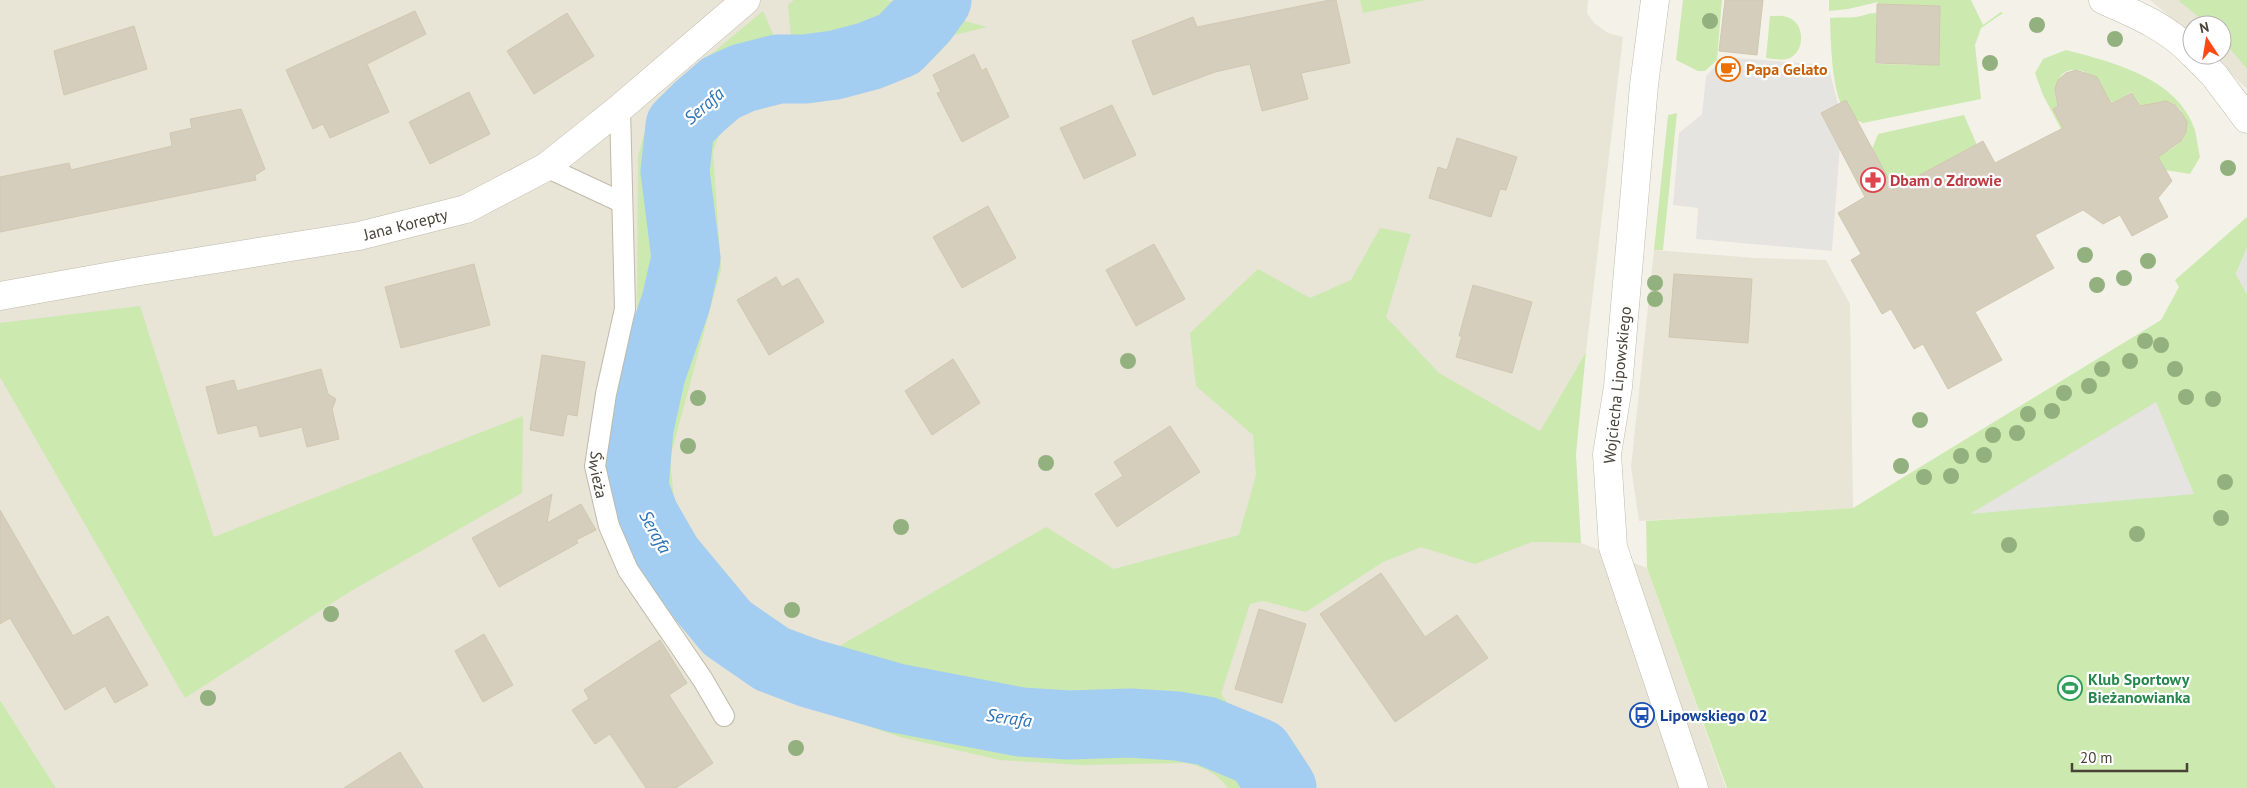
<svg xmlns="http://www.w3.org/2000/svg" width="2247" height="788" font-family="'PT Sans',sans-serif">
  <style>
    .residential { fill: #e8e4d6 }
    .green { fill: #cce9b0 }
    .parking { fill: #e6e4e0 }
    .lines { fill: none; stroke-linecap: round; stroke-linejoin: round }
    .river { stroke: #a4cdf2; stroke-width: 69 }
    .building { fill: #d6cebd; stroke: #d1c7b0 }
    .service-casing { stroke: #c0baab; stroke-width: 22 }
    .minor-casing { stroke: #c0baab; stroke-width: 29 }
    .service { stroke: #fff; stroke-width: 20 }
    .minor { stroke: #fff; stroke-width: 28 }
    .tree { fill: #92b17e }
    .labels { text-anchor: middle; stroke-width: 4.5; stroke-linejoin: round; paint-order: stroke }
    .food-label { font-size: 16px; font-weight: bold; fill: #c56008; stroke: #fff; text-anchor: start }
    .health-label { font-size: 16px; font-weight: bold; fill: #be3a42; stroke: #fff; text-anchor: start }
    .street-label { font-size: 16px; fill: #484237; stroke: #fff }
    .leisure-label { font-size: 16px; font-weight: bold; fill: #27864d; stroke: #fff; text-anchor: start }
    .transit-label { font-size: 16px; font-weight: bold; fill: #164399; stroke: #fff; text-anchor: start }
    .water-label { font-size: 18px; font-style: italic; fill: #2d73b7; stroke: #fff }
  </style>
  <rect width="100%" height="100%" fill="#f4f2e8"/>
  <g class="residential">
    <path d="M0,0H1588L1587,13L1594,23L1608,33L1623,37L1586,352L1540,431L1532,542L1581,543L1647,568L1726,788H56L0,700Z"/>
    <path d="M2150,0H2247V89L2212,55H2222V25H2192V35Z"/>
    <path d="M1654,250L1756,258L1826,260L1850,304L1853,508L1639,521L1631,467Z"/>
  </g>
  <g class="green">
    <path d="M794,0H887L987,27L954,35L853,76L796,89L788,5Z"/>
    <path d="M1360,0H1426L1363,13Z"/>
    <path d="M1683,0H1722L1717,60L1705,71H1698L1676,60Z"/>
    <path d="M1829,0H1971L1983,25L2001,12L2003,13L1981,28L1975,45L1981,99L1863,123C1859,121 1853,119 1849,116C1831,101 1831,41 1830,18C1839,17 1847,18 1856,17C1863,16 1868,13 1876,13V64L1938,65L1940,6L1877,4L1878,2L1848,9L1829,11Z"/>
    <path d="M2181,0H2247V69L2222,39V25H2209L2179,1Z"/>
    <path d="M763,11L773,34L771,96L724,120L713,152L721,269L670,458L674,501L707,576L762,632L817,659L1046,527L1114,569L1239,535L1256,475L1253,435L1196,386L1190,333L1258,269L1310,298L1351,280L1380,228L1411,234L1386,317L1439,373L1540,431L1586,352L1576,454L1581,543L1532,542L1475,564L1421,547L1383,562L1306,612L1263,601L1250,604L1221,694L1239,718L1289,746L1312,782L1314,788H1228C1217,773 1204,767 1186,763L1082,765L1000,760L900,737L759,689L722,664L693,632L638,556L619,520L608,482L606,447L637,319L638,156L648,120L667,91Z"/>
    <path d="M1770,16C1775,16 1782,15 1787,17C1803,21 1806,46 1793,56C1786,62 1775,59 1766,58Z"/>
    <path d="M2066,50C2112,62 2178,78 2195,130C2197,139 2198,148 2200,157L2190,174L2165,170L2145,162C2156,156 2174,150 2182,140C2192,127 2183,101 2165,102C2157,102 2149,106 2142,108L2132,92L2113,103L2112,101L2106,104L2096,87L2101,84L2097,78C2090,77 2086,71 2078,70C2057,67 2052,90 2060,105L2053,109L2068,126L2061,129L2043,95L2035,73L2043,59Z"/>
    <path d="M1677,113L1663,250H1654L1668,115Z"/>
    <path d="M1964,115L1977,145L1894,189L1872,149L1878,134Z"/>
    <path d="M2247,217V248L2236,274L2247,294V788H1727L1647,568L1646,521L1853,508L2161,320L2179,287L2175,280Z"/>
    <path d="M140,306L214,537L523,416L522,493L346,594L185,698L0,377V323Z"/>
    <path d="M0,700L56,788H0Z"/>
  </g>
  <g class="parking">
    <path d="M1724,57L1828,65L1842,119L1832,251L1696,239L1698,208L1673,205L1679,133L1702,114L1706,76Z"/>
    <path d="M2247,248V294L2236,274Z"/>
    <path d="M2156,402L2194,494L1970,514Z"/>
  </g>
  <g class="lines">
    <path class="river" d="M937,0L923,19L899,44L869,56L835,65L805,69H778L743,78L721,88L699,107L680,126L675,171L686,258L676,302L651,374L639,428L634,488L645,517L668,557L727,628L772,659L809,673L896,698L1021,722L1069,725L1130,723L1177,726L1206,731L1259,753L1282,788"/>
  </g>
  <g class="building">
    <path d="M1330,0H1336L1350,63L1301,73L1308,99L1262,111L1250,64L1215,72L1153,95L1132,41L1193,17L1197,27Z"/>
    <path d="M1725,0H1763L1757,55L1719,51Z"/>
    <path d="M1877,4L1940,6L1939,65L1876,63Z"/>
    <path d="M415,11L426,34L367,64L389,112L330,138L323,124L313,129L286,70Z"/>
    <path d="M567,13L594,56L534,94L507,51Z"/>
    <path d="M134,26L147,69L64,95L54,51Z"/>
    <path d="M974,54L982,71L986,68L1009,117L962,142L937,93L941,92L933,75Z"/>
    <path d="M2076,70L2097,77L2110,102L2113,103L2132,93L2140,106L2166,101L2175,105L2182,113L2187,122L2186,132L2181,141L2158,157L2172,181L2158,198L2168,217L2132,236L2120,215L2103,224L2083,210L2035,235L2054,268L1975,312L2002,360L1948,389L1923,344L1914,349L1891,309L1882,314L1851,260L1861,254L1838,213L1865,197L1821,113L1846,100L1894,189L1983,141L1995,163L2063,128L2053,109L2058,106L2055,89L2058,80L2066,73Z"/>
    <path d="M469,92L490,134L430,164L409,122Z"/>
    <path d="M1112,105L1136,155L1084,179L1060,128Z"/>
    <path d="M241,109L265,169L255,175L256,180L0,232V177L69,163L71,170L172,146L170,133L192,128L190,119Z"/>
    <path d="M1457,138L1517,157L1506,190L1500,189L1491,217L1429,198L1438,167L1447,170Z"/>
    <path d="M988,206L1016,258L962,288L933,237Z"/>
    <path d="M1154,244L1185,299L1136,326L1106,270Z"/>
    <path d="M474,264L490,325L401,348L385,287Z"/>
    <path d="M1674,274L1752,279L1748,343L1669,337Z"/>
    <path d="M776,277L782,287L798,278L824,322L769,355L737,300Z"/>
    <path d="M1473,285L1532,302L1512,373L1456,357L1462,336H1459Z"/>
    <path d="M542,355L585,362L577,416L567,414L563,436L530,430Z"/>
    <path d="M953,359L980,403L932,435L905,391Z"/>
    <path d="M321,369L328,394L336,399L332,409L339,439L307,447L302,427L260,437L257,425L218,434L206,387L234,380L237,391Z"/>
    <path d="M1170,426L1200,472L1117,527L1095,494L1123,476L1114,462Z"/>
    <path d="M552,494L547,523L581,504L596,530L576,540L578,543L499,587L472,538Z"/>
    <path d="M0,510L73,636L108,616L148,685L115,703L105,686L65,710L10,618L0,624Z"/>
    <path d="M1381,573L1425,637L1457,615L1488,658L1395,722L1320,614Z"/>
    <path d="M1259,609L1306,624L1282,703L1235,689Z"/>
    <path d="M484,634L513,685L483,702L455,651Z"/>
    <path d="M660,640L687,683L669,695L713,763L676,788H646L610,734L595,744L572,710L589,699L584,690Z"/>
    <path d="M400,752L423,788H344Z"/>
  </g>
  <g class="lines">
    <defs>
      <g id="service">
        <path id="s1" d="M620,108L625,309L606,394L595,466L609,526L628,570L703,680L724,716"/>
        <path d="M546,167L621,202"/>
      </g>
      <g id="minor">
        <path d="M1655,0L1644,85L1618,387L1607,454L1613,547L1694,788"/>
        <path d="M2103,0C2135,14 2167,27 2192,53"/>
        <path d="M2194,55L2214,75L2247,119"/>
        <path id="s2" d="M0,296L134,272L359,236L466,209L546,167L620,108L746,0"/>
      </g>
    </defs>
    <use href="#service" class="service-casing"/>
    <use href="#minor" class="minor-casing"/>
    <use href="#service" class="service"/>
    <use href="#minor" class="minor"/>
  </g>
  <g class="tree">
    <circle cx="1710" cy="21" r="8"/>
    <circle cx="2037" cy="25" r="8"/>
    <circle cx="2115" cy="39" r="8"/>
    <circle cx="1990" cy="63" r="8"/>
    <circle cx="2228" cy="168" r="8"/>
    <circle cx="2085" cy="255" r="8"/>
    <circle cx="2148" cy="261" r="8"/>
    <circle cx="2124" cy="278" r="8"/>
    <circle cx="1655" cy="283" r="8"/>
    <circle cx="2097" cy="285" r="8"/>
    <circle cx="1655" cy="299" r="8"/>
    <circle cx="2145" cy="341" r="8"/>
    <circle cx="2161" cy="345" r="8"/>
    <circle cx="1128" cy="361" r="8"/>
    <circle cx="2130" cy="361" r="8"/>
    <circle cx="2102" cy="369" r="8"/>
    <circle cx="2175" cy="369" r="8"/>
    <circle cx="2089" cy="386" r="8"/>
    <circle cx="2064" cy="393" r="8"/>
    <circle cx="2186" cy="397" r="8"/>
    <circle cx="698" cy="398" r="8"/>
    <circle cx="2213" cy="399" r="8"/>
    <circle cx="2052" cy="411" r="8"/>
    <circle cx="2028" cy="414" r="8"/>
    <circle cx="1920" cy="420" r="8"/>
    <circle cx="2017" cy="433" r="8"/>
    <circle cx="1993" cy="435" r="8"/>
    <circle cx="688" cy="446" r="8"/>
    <circle cx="1984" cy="455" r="8"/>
    <circle cx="1961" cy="456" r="8"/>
    <circle cx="1046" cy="463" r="8"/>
    <circle cx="1901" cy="466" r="8"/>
    <circle cx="1951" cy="476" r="8"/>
    <circle cx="1924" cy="477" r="8"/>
    <circle cx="2225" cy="482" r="8"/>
    <circle cx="2221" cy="518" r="8"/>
    <circle cx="901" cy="527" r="8"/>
    <circle cx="2137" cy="534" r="8"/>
    <circle cx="2009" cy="545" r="8"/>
    <circle cx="792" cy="610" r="8"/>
    <circle cx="331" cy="614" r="8"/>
    <circle cx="208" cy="698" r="8"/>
    <circle cx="796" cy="748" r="8"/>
  </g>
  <defs>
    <symbol id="cafe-ring" viewBox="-11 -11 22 22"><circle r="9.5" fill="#fff" stroke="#e8710a" stroke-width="1.5"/><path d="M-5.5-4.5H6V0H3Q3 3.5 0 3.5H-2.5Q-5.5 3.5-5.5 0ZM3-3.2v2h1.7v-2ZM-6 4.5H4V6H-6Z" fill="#e8710a"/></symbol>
    <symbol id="pharmacy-ring" viewBox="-11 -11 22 22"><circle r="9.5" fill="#fff" stroke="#e0444e" stroke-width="1.5"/><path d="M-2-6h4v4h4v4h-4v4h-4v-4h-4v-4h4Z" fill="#e0444e"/></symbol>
    <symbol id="stadium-ring" viewBox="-11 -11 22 22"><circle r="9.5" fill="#fff" stroke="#2e9e5b" stroke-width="1.5"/><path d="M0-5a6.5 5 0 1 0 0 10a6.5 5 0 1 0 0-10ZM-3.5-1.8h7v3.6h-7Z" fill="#2e9e5b"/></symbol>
    <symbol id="bus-ring" viewBox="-11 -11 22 22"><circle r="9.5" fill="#fff" stroke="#1a4fb4" stroke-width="1.5"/><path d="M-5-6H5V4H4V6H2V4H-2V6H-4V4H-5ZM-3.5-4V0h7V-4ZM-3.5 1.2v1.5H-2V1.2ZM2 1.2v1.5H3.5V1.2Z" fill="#1a4fb4"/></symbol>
  </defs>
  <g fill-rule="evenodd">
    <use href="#cafe-ring" x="1714" y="55" width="28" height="28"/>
    <use href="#pharmacy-ring" x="1859" y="166" width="28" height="28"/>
    <use href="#stadium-ring" x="2056" y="674" width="28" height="28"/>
    <use href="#bus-ring" x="1628" y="701" width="28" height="28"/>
  </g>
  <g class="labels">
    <g class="food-label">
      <text x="1746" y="75">Papa Gelato</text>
    </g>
    <g class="health-label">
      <text x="1890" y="186">Dbam o Zdrowie</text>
    </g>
    <g class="street-label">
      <text dy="6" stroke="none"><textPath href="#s2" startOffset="412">Jana Korepty</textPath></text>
      <text transform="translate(1617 385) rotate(-84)" y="6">Wojciecha Lipowskiego</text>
      <text dy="6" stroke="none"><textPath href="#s1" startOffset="370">Świeża</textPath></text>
    </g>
    <g class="leisure-label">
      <text x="2088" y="685">Klub Sportowy<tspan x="2088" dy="18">Bieżanowianka</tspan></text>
    </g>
    <g class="transit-label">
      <text x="1660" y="721">Lipowskiego 02</text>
    </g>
    <g class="water-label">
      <text transform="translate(704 106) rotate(-41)" y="6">Serafa</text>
      <text transform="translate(655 532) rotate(61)" y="6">Serafa</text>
      <text transform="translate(1009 718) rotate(8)" y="6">Serafa</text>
    </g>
  </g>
  <g transform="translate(2207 40) rotate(348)"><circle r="24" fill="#ffffff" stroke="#b6b3af"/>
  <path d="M0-4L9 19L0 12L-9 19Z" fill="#fe4916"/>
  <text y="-8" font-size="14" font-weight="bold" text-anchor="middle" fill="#484237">N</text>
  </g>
  <path d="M2072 763v8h115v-8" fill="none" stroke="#484237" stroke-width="2.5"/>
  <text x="2080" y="763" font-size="15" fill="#484237" stroke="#ffffff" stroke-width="4" paint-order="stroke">20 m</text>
</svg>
